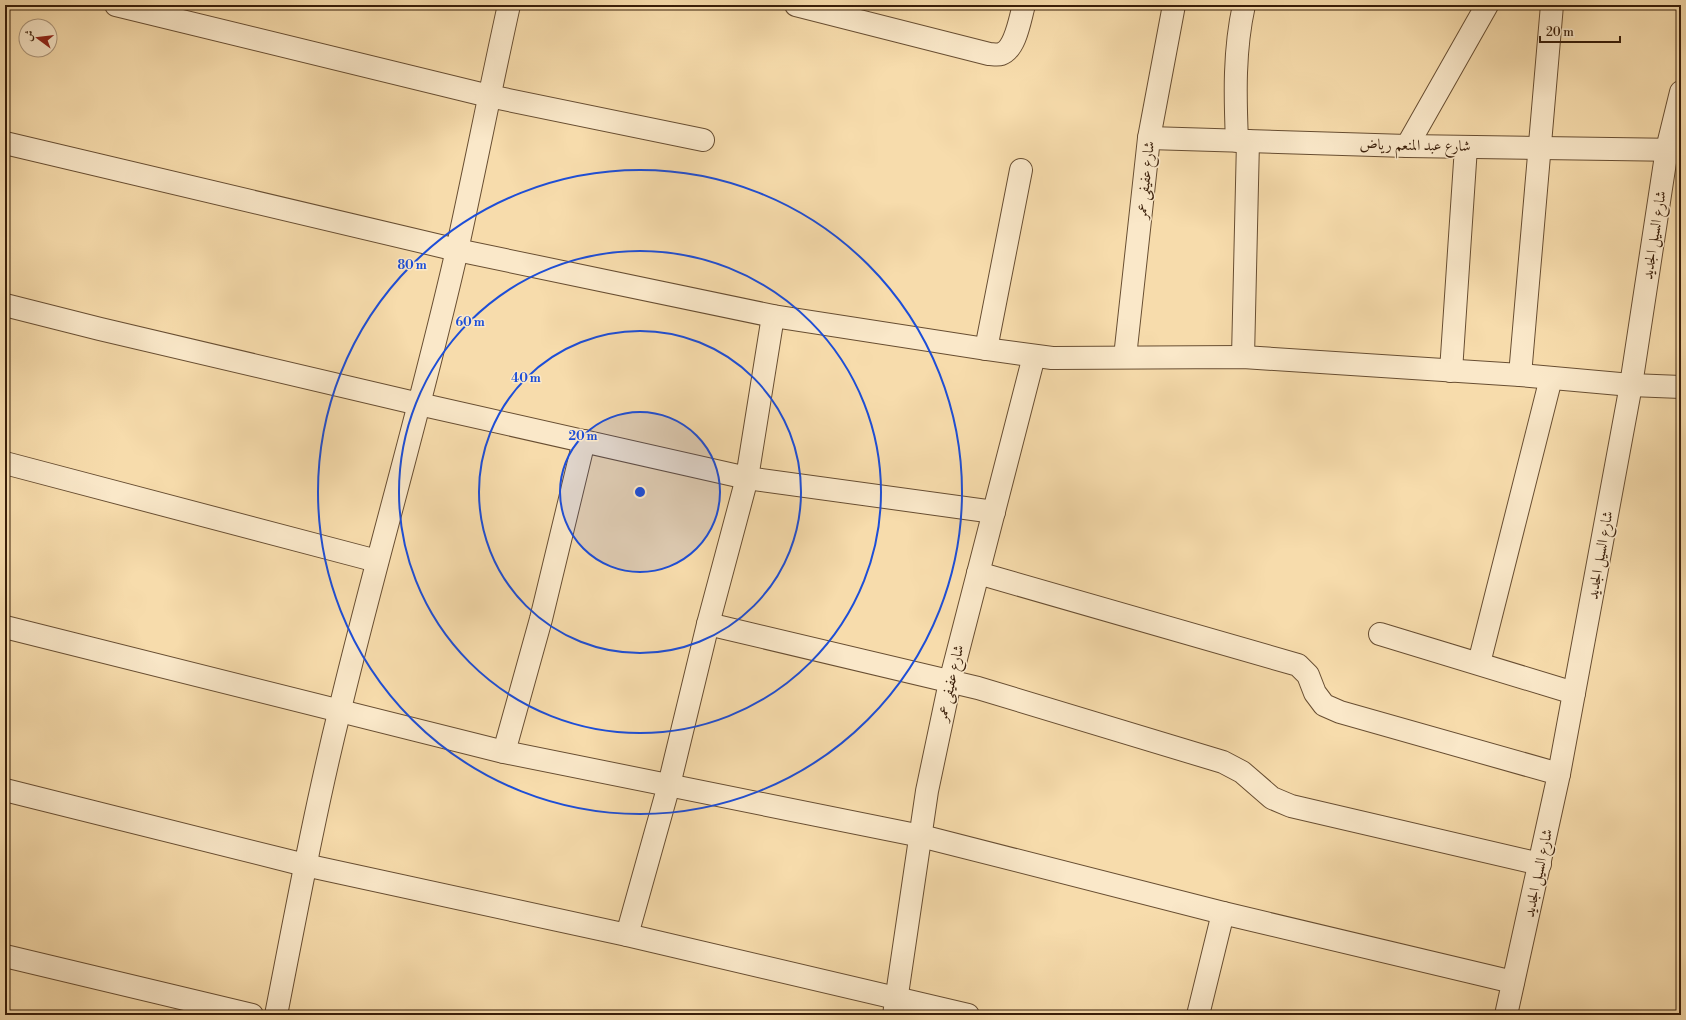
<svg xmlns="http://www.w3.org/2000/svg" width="1686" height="1020" font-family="'Libre Bodoni',Amiri,serif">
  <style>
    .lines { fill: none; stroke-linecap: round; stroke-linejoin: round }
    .minor-casing { stroke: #684e32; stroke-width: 24 }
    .minor { stroke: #fae8c9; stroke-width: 22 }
    .ring { fill: none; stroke: #1d4ed8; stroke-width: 2 }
    .labels { text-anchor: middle; stroke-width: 3; stroke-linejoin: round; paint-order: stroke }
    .street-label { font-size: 15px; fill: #391e09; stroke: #fae8c9 }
    .centre { fill: #1d4ed8; stroke: #fae8c9; stroke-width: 2 }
    .ring-label { font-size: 12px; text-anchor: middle; font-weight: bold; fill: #1d4ed8; stroke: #fae8c9; stroke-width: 3; stroke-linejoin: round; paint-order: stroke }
  </style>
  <rect width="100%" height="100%" fill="#f7dcac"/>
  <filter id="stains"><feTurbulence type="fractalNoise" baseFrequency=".005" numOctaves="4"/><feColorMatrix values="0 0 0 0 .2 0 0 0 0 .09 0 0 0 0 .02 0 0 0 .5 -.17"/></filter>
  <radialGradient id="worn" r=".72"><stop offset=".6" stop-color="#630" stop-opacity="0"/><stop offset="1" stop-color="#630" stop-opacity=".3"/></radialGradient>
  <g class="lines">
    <defs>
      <g id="minor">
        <path d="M116,5L489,96L703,140"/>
        <path d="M796,5L989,54C992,54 998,55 1001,54C1016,49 1020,18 1024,5"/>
        <path d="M1149,138L1407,146L1681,150"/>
        <path d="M1237,141C1235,95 1234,50 1244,5"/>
        <path d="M5,143L457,250L773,316L986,349L1052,358L1243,357L1520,375L1631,385L1681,387"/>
        <path d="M1407,146L1487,5"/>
        <path d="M5,305L100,329L419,404L747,478L994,512"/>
        <path d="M986,349L1021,170"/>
        <path d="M1125,357L1149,138L1174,5"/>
        <path d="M1243,357L1248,141"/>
        <path d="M1451,371L1466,147"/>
        <path d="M1520,375L1552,5"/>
        <path d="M5,463L377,561"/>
        <path d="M978,573L1298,665L1308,675L1315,693L1324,705L1340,712L1559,774"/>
        <path d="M708,624L978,688L1223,762L1242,772L1272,798L1291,806L1540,864"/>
        <path d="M5,627L504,752L921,836L1223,913L1513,982"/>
        <path d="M1380,634L1574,693"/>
        <path d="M1479,663L1551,378"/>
        <path d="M504,752L541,619L584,441"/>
        <path d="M5,790L305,865L627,935L669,785L708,624L747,478L773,316"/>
        <path d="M627,935L968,1015"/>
        <path d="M5,956L252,1015"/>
        <path d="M276,1015C296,913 315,810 340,709C377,555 422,404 457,250C475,168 491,86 509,5"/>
        <path d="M894,1015L927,791L950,682L1034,356"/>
        <path d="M1198,1015L1223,913"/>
        <path d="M1506,1015L1559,774L1631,385L1667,149L1681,92"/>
      </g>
    </defs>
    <use href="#minor" class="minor-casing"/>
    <use href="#minor" class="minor"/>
  </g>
  <circle cx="640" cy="492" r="80" fill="#1d4ed8" fill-opacity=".12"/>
  <g class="ring">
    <circle cx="640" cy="492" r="80"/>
    <circle cx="640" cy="492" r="161"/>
    <circle cx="640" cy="492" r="241"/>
    <circle cx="640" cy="492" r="322"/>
  </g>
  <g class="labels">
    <g class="street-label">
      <text transform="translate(1415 145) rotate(1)" y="5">شارع عبد المنعم رياض</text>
      <text transform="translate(1145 180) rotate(-84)" y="5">شارع عفيفى عمر</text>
      <text transform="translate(1654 235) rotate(-81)" y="5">شارع السيل الجديد</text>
      <text transform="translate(1600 555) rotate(-80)" y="5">شارع السيل الجديد</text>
      <text transform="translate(950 683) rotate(-77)" y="5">شارع عفيفى عمر</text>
      <text transform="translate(1538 873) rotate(-78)" y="5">شارع السيل الجديد</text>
    </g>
  </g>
  <circle cx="640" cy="492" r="6" class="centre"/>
  <g class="ring-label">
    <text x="412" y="269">80 m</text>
    <text x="470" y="326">60 m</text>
    <text x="526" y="382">40 m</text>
    <text x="583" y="440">20 m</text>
  </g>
  <rect width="1686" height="1020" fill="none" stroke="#f7dcac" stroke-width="20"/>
  <rect x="6" y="6" width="1674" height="1008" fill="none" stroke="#391e09" stroke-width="2"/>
  <rect x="10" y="10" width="1666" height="1000" fill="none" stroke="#391e09"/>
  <g transform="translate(38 38) rotate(285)"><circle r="19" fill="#fae8c9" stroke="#ad977c"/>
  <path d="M0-3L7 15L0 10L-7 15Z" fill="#8f2418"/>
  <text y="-6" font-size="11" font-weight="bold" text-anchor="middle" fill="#391e09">ش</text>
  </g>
  <path d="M1540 36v6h80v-6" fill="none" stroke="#391e09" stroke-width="2"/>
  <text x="1546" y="36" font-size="12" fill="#391e09" stroke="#fae8c9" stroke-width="3" paint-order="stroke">20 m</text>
  <rect width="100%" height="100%" filter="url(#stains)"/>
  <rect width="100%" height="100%" fill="url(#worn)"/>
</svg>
